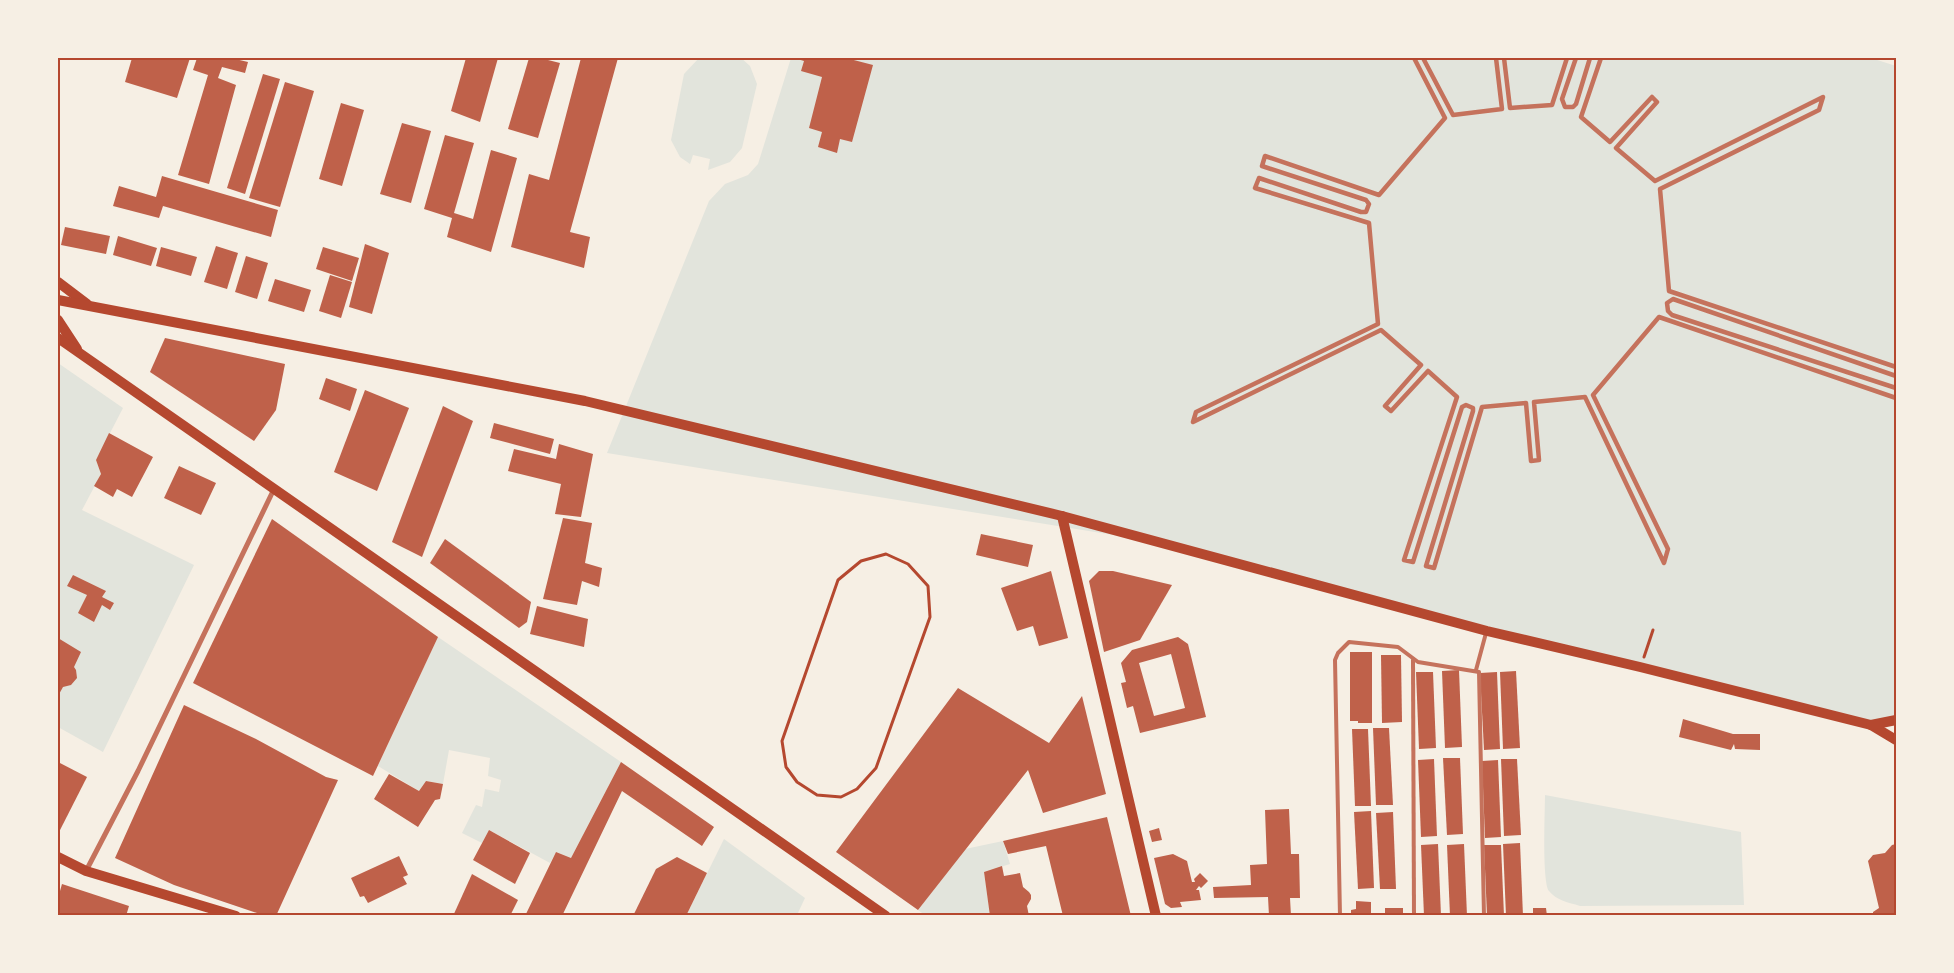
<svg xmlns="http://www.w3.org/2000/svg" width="1954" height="973" font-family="Literata,serif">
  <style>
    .green { fill: #e2e4dc }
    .building { fill: #bf614a; fill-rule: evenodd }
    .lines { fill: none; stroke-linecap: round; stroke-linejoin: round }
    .path { stroke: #b5482f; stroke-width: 3 }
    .service { stroke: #c5725c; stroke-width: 4 }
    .pedestrian { stroke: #c5725c; stroke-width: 4.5 }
    .minor { stroke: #c5725c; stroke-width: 5 }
    .secondary { stroke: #b5482f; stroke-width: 10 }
    .neatline { fill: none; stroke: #b5482f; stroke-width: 2 }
  </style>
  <rect width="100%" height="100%" fill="#f6efe4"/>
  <g class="green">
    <path d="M699,58H741L750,66L757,84L742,148L730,162L708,170L710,159L693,155L690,164L680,157L671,140L684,74Z"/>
    <path d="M791,58H1871L1896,66V720L1871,725L1163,543L607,453L709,201L725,184L748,175L758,164Z"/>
    <path d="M58,363L123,408L96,460L101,474L82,510L194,565L103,752L58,727Z"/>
    <path d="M438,637L621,762L571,858L556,852L550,863L489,830L482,843L462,833L476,805L482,807L485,789L499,792L501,780L488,776L490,758L449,750L443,784L426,781L419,791L378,766Z"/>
    <path d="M1545,795L1741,832L1744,905L1580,906C1568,902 1557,901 1549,891C1542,881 1545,811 1545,795Z"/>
    <path d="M724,839L805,898L797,915L686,916Z"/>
    <path d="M1003,841L1010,864L984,872L990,915H925L918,910L965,849Z"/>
  </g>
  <g class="building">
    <path d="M132,58H190L177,98L125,82Z"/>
    <path d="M197,58H231L248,62L245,73L222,67L218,78L236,85L209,184L178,175L208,75L193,70Z"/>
    <path d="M466,58H498L480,122L451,111Z"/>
    <path d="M529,58H540L560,63L538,138L508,129Z"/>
    <path d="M581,58H618L570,232L590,237L584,268L511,247L529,174L549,180Z"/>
    <path d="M794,58H846L873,65L852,142L840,139L837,153L818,147L822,132L809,128L822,77L801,71L804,61Z"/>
    <path d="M263,74L280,79L245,194L227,188Z"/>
    <path d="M285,82L314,91L280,207L249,198Z"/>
    <path d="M341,103L364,110L342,186L319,179Z"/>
    <path d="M402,123L431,131L411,203L380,194Z"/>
    <path d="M445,135L474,143L454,213L473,219L491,150L517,158L491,252L447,237L452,218L424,209Z"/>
    <path d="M162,176L278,210L271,237L163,206L159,218L113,206L119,186L156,197Z"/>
    <path d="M65,227L110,236L106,254L61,245Z"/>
    <path d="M118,236L157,248L151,266L113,255Z"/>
    <path d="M365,244L389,253L372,314L349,307Z"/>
    <path d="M216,246L238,253L227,289L204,282Z"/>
    <path d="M161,247L197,257L191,276L156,266Z"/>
    <path d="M323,247L359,258L352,281L316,269Z"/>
    <path d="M246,256L268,263L257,299L235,292Z"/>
    <path d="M330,275L352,282L341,318L319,311Z"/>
    <path d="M275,279L311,290L304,312L268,301Z"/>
    <path d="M165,338L285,364L276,410L254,441L150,372Z"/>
    <path d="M326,378L357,389L350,411L319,399Z"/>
    <path d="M365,390L409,408L377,491L334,472Z"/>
    <path d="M443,406L473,421L422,557L392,542Z"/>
    <path d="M494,423L554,439L550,454L490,438Z"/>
    <path d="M109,433L153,457L132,497L117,489L113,497L94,486L101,474L96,460Z"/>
    <path d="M559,444L593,454L581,517L555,514L561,484L508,471L514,449L556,459Z"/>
    <path d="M179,466L216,483L201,515L164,498Z"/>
    <path d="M563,518L592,523L585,563L602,568L599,587L582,581L577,605L543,599Z"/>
    <path d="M272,519L438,637L373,776L193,683Z"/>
    <path d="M981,534L1033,545L1028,567L976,555Z"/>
    <path d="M445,539L531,602L527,622L519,628L430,563Z"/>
    <path d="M1051,571L1068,638L1039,646L1033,626L1017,631L1001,588Z"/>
    <path d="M1099,571H1113L1172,585L1140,640L1104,652L1089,581Z"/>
    <path d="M73,575L106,591L102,597L114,603L110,610L102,605L94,622L78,613L87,595L67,586Z"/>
    <path d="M537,606L588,619L584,647L530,634Z"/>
    <path d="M1178,637L1188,644L1206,717L1140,733L1133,706L1127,708L1121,683L1126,682L1121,663L1132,650ZM1171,654L1185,708L1154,716L1139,663Z"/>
    <path d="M58,638L81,652L74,667L76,670L77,678L71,685L63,687L58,696Z"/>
    <path d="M1350,652H1372V723H1358V721H1350Z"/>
    <path d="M1381,655H1401L1402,722L1382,723Z"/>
    <path d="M1459,670L1462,747L1445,748L1442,671Z"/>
    <path d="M1516,671L1520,748L1503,749L1500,672Z"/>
    <path d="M1416,672H1433L1436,748L1419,749Z"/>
    <path d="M1497,672L1500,749L1484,750L1480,673Z"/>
    <path d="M958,688L1049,743L1082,696L1106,794L1043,813L1028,770L918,910L836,852Z"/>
    <path d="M184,705L256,739L326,777L338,780L276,916H266L174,885L115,858Z"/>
    <path d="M1683,719L1733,734H1760V750L1735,749L1734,744L1731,750L1679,737Z"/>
    <path d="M1373,728H1389L1393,805H1376Z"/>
    <path d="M1352,729H1368L1371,806H1355Z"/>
    <path d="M1443,758H1460L1463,834L1447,835Z"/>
    <path d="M1434,759L1437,836L1421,837L1418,760Z"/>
    <path d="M1501,759H1517L1521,835L1504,836Z"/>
    <path d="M1498,760L1501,837L1485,838L1482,761Z"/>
    <path d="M58,762L87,777L58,834Z"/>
    <path d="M621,762L714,827L702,846L622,791L562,916H525L556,852L571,858Z"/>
    <path d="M389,774L419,791L426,781L443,784L440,799L435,800L418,827L374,799Z"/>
    <path d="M1289,809L1291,854H1299L1300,898H1290L1291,916H1269L1268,897L1214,898L1213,887L1251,885L1250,865L1267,864L1265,810Z"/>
    <path d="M1371,811L1374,888L1358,889L1354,812Z"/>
    <path d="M1393,812L1396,889H1380L1376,813Z"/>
    <path d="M1107,817L1131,916H1063L1046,846L1008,854L1003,841Z"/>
    <path d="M1159,828L1162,840L1152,842L1149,831Z"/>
    <path d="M489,830L530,853L515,884L473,860Z"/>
    <path d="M1520,843L1523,916H1506L1503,844Z"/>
    <path d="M1438,844L1441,916H1424L1421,845Z"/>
    <path d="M1464,844L1467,916H1450L1447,845Z"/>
    <path d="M1896,844V916H1873V912L1879,908L1868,861L1873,855L1885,853L1892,845Z"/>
    <path d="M1484,845H1501L1504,916H1487Z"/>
    <path d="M1173,854L1187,861L1192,882H1195L1194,879L1200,873L1208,881L1201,888L1199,886L1196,890H1199L1201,900L1180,902L1182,907L1171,908L1165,904L1154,858Z"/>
    <path d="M399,856L408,875L403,877L407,884L368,903L364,896L360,897L351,878Z"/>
    <path d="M677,857L707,873L686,916H633L656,869Z"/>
    <path d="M1002,866L1004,876L1020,873L1023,887L1029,892L1031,895V899L1027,906L1029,916H990L984,872Z"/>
    <path d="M472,874L518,900L510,916H453Z"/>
    <path d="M62,884L129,906L126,916H67L58,912V898Z"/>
    <path d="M1356,901L1371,902V916H1351V910L1356,909Z"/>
    <rect x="1385" y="908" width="18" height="8"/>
    <path d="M1533,908H1546L1547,916H1533Z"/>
  </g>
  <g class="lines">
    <g class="path">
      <path d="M886,554L908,564L928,586L930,617L876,768L857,789L841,797L817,795L797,782L786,767L782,741L838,580L861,561Z"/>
      <path d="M1644,657L1653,630"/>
    </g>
    <g class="service">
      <path d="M1413,660L1414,916"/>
      <path d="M1476,670L1486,633"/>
      <path d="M1340,916L1335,660L1338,653L1349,642L1398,647L1418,662L1479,672L1484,916"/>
    </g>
    <g class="pedestrian">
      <path d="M1414,58L1445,118L1379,195L1265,156L1262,166L1366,200L1369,204L1366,212H1361L1259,178L1255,188L1369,223L1378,324L1196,412L1193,422L1381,330L1421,365L1385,406L1391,411L1428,371L1457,397L1404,560L1413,562L1462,407L1466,405L1473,408V411L1426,566L1434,568L1482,407L1526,403L1531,461L1539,460L1534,402L1585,397L1664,563L1668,549L1593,395L1659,317L1896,398"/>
      <path d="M1423,58L1453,115L1502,109L1496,58"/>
      <path d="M1504,58L1510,108L1552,105L1567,58"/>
      <path d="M1576,58L1562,99L1565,107H1573L1576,104L1590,58"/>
      <path d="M1601,58L1581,117L1610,142L1652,97L1657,102L1616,148L1655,181L1823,97L1819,110L1660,189L1669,291L1896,367"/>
      <path d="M1896,376L1673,299L1667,303L1668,311L1672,315L1896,388"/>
    </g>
    <path class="minor" d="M86,871L138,771L274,489"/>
    <g class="secondary">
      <path d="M58,282L87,304"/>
      <path d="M58,300L585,401L1062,516L1487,631L1640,667L1851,720L1871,725L1896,740"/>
      <path d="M58,320L77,349"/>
      <path d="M58,338L886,916"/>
      <path d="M1062,516L1156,916"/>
      <path d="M1871,725L1896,720"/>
      <path d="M58,857L86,871L236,916"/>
    </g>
  </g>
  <rect width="1954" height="973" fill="none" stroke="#f6efe4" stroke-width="118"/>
  <rect x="59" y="59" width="1836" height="855" class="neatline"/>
</svg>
